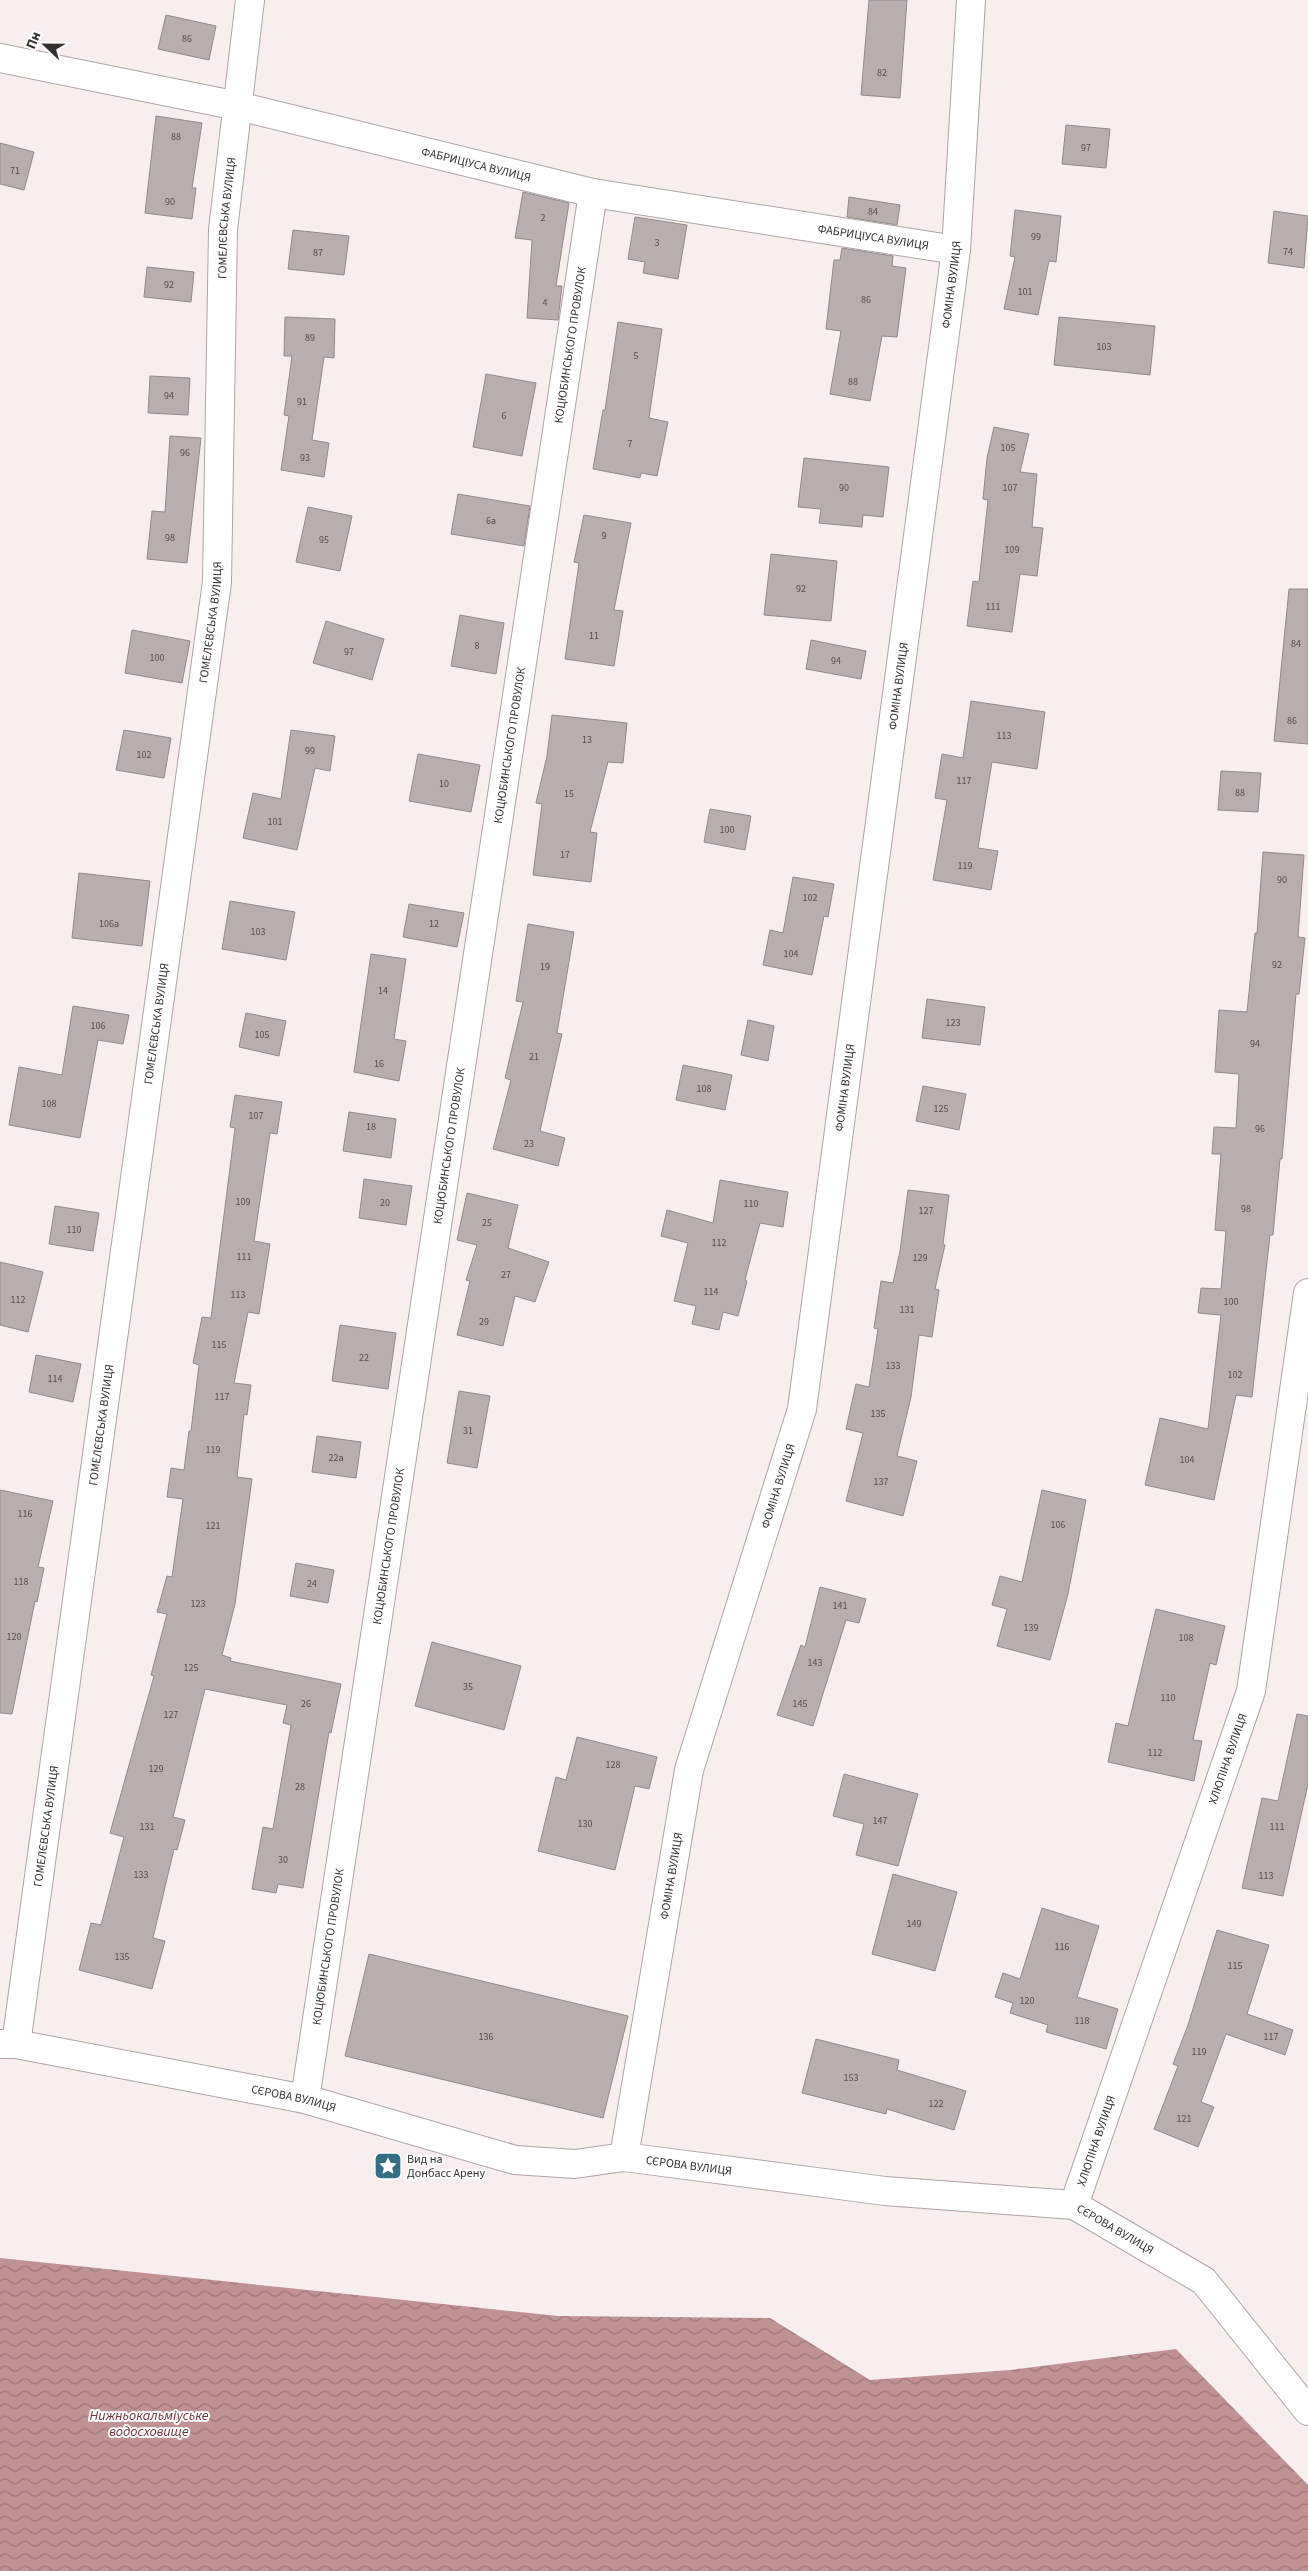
<svg xmlns="http://www.w3.org/2000/svg" width="1308" height="2571" font-family="'Source Sans 3',sans-serif">
  <style>
    .water { fill: url(#water-waves) }
    .building { fill: #b9aeae; stroke: #938989 }
    .lines { fill: none; stroke-linecap: round; stroke-linejoin: round }
    .street-casing { stroke: #afa4a4; stroke-width: 30 }
    .street { stroke: #fff; stroke-width: 28 }
    .labels { text-anchor: middle; stroke-width: 4; stroke-linejoin: round; paint-order: stroke }
    .number-label { font-size: 10px; fill: #565050 }
    .street-label { font-size: 12px; fill: #353131; stroke: #fff }
    .poi-label { font-size: 12px; fill: #353131; stroke: #fff; text-anchor: start }
    .water-label { font-size: 14px; font-style: italic; fill: #713439; stroke: #fff }
  </style>
  <defs>
    <pattern id="water-waves" width="16" height="10" patternUnits="userSpaceOnUse" patternTransform="scale(1.25)"><rect width="16" height="10" fill="#c09294"/><path d="M0 5q4-4 8 0t8 0" fill="none" stroke="#9d7879"/></pattern>
  </defs>
  <rect width="100%" height="100%" fill="#f9eeee"/>
  <path class="water" d="M0,2258L558,2316L770,2318L870,2380L1011,2370L1176,2349L1308,2485V2571H0Z"/>
  <g class="building">
    <path d="M869,0H907L900,98L861,95Z"/>
    <path d="M166,15L216,26L209,60L158,49Z"/>
    <path d="M156,116L202,123L192,188H196L192,219L145,213Z"/>
    <path d="M1066,125L1110,129L1106,168L1062,164Z"/>
    <path d="M0,143L34,152L24,190L0,184Z"/>
    <path d="M523,192L569,203L556,286H562L558,320L527,318L532,240L515,238Z"/>
    <path d="M849,197L900,205L897,225L847,217Z"/>
    <path d="M1015,210L1061,216L1056,262L1049,261L1038,315L1004,309L1015,257L1010,256Z"/>
    <path d="M1274,211L1308,216L1304,268L1268,263Z"/>
    <path d="M635,217L687,225L678,279L643,273L645,262L628,259Z"/>
    <path d="M293,230L349,236L344,275L288,269Z"/>
    <path d="M842,248L893,256L892,266L906,268L897,337L882,336L870,401L830,394L841,331L826,329L834,260H840Z"/>
    <path d="M147,267L194,272L191,302L144,297Z"/>
    <path d="M285,317L335,319L334,358L324,357L312,440L329,443L324,477L281,470L289,416L284,415L292,356H284Z"/>
    <path d="M1059,317L1155,326L1150,375L1054,365Z"/>
    <path d="M618,322L662,329L649,418L668,422L657,476L641,473L640,478L593,469L603,410H605Z"/>
    <path d="M486,374L536,383L522,456L473,447Z"/>
    <path d="M150,376L190,378L188,415L148,413Z"/>
    <path d="M994,427L1029,434L1020,472L1037,474L1032,527L1043,528L1037,576L1020,574L1012,632L967,626L973,581L979,582L988,500L983,499L987,458Z"/>
    <path d="M170,436L201,438L187,563L147,559L152,511L165,512Z"/>
    <path d="M804,458L889,467L883,517L863,515L862,527L819,523L821,509L798,507Z"/>
    <path d="M458,494L530,506L524,546L451,534Z"/>
    <path d="M308,507L352,516L340,571L296,562Z"/>
    <path d="M584,515L631,523L614,610L623,611L614,666L565,659L579,563L574,562Z"/>
    <path d="M771,554L837,561L831,621L764,615Z"/>
    <path d="M1289,589H1308V744L1274,741Z"/>
    <path d="M460,615L504,623L496,674L451,666Z"/>
    <path d="M326,621L384,639L372,680L313,663Z"/>
    <path d="M132,630L190,641L182,683L125,673Z"/>
    <path d="M811,640L866,651L861,679L806,669Z"/>
    <path d="M971,701L1045,712L1037,769L992,762L978,848L998,851L991,890L933,880L947,800L935,798L942,754L963,758Z"/>
    <path d="M552,715L627,723L623,763L608,762L590,832L597,833L591,882L533,875L542,804L536,803L547,756Z"/>
    <path d="M124,730L171,738L164,778L116,770Z"/>
    <path d="M291,730L335,736L330,771L315,768L297,850L243,838L253,793L281,799Z"/>
    <path d="M418,754L480,765L471,812L409,801Z"/>
    <path d="M1221,771L1261,773L1258,812L1218,810Z"/>
    <path d="M710,809L751,816L745,850L704,842Z"/>
    <path d="M1263,852L1304,855L1298,937L1305,938L1299,994H1296L1282,1159H1280L1273,1235H1270L1252,1397L1236,1395L1214,1500L1145,1485L1160,1418L1208,1429L1221,1315L1198,1313L1201,1288L1221,1289L1226,1231L1215,1230L1221,1154H1212L1214,1127L1236,1128L1239,1074L1215,1072L1219,1010L1247,1012L1255,933H1257Z"/>
    <path d="M79,873L150,881L142,946L72,938Z"/>
    <path d="M793,877L834,884L828,917L824,916L812,975L763,965L770,930L783,933Z"/>
    <path d="M230,901L295,912L286,960L222,949Z"/>
    <path d="M409,904L464,913L457,947L403,937Z"/>
    <path d="M528,924L574,932L557,1033L562,1034L540,1131L565,1138L558,1166L493,1149L511,1080L505,1078L523,1002L516,1001Z"/>
    <path d="M371,954L406,959L394,1039L406,1041L399,1081L354,1072Z"/>
    <path d="M927,999L985,1007L980,1045L922,1038Z"/>
    <path d="M73,1006L129,1015L123,1044L98,1040L80,1138L9,1125L19,1067L62,1075Z"/>
    <path d="M246,1013L286,1021L279,1056L239,1047Z"/>
    <path d="M748,1020L774,1026L768,1061L741,1055Z"/>
    <path d="M683,1065L732,1075L725,1110L676,1100Z"/>
    <path d="M923,1086L966,1094L959,1130L916,1121Z"/>
    <path d="M235,1095L282,1102L277,1134L270,1133L254,1241L270,1244L259,1314L248,1312L234,1383L251,1385L247,1415L244,1414L237,1477L252,1479L235,1604L222,1655L231,1658L230,1661L341,1684L331,1733L329,1732L303,1888L278,1884L276,1893L252,1889L263,1827L273,1829L291,1725L283,1723L287,1705L205,1689L173,1817L185,1820L177,1850L174,1849L153,1938L165,1941L152,1989L79,1970L91,1923L101,1925L124,1837L110,1833L154,1676L151,1675L167,1614L157,1612L167,1576L172,1577L183,1499L167,1497L171,1468L184,1470L189,1431H191L199,1365L193,1363L202,1317L211,1318L235,1128L230,1127Z"/>
    <path d="M349,1112L396,1119L391,1158L343,1151Z"/>
    <path d="M364,1179L412,1186L406,1225L359,1218Z"/>
    <path d="M720,1180L788,1192L783,1227L760,1223L745,1280L747,1281L738,1316L723,1312L719,1330L692,1324L696,1306L674,1301L688,1243L661,1236L667,1210L713,1223Z"/>
    <path d="M908,1190L949,1195L943,1244L945,1245L935,1289L939,1290L932,1337L919,1335L911,1397L897,1456L917,1461L903,1516L846,1501L863,1433L846,1429L856,1384L869,1387L878,1329L874,1328L881,1281L893,1283L900,1251Z"/>
    <path d="M467,1193L518,1205L508,1248L549,1262L535,1302L515,1296L503,1346L457,1335L470,1281L466,1280L477,1245L457,1240Z"/>
    <path d="M55,1206L99,1213L93,1251L49,1244Z"/>
    <path d="M0,1262L43,1272L28,1332L0,1325Z"/>
    <path d="M340,1325L396,1333L388,1389L332,1381Z"/>
    <path d="M36,1355L81,1364L73,1402L29,1392Z"/>
    <path d="M459,1391L490,1396L477,1468L447,1463Z"/>
    <path d="M317,1436L361,1442L356,1478L312,1472Z"/>
    <path d="M0,1490L53,1501L38,1567L44,1568L37,1602L35,1601L12,1714L0,1713Z"/>
    <path d="M1042,1490L1086,1500L1068,1594L1050,1660L997,1646L1007,1609L992,1605L1000,1576L1022,1582Z"/>
    <path d="M296,1563L334,1570L328,1603L290,1596Z"/>
    <path d="M820,1587L866,1599L859,1623L846,1620L813,1726L777,1715L801,1645L805,1647Z"/>
    <path d="M1156,1609L1225,1626L1216,1665L1210,1663L1193,1740L1202,1741L1194,1781L1108,1762L1116,1723L1128,1726Z"/>
    <path d="M432,1642L521,1666L504,1730L415,1706Z"/>
    <path d="M1297,1714L1308,1716V1784L1283,1896L1242,1888L1262,1798L1278,1801Z"/>
    <path d="M577,1737L657,1757L649,1789L635,1786L615,1870L538,1851L556,1777L566,1780Z"/>
    <path d="M844,1774L918,1794L898,1866L856,1855L864,1824L833,1816Z"/>
    <path d="M893,1874L957,1892L935,1971L872,1954Z"/>
    <path d="M1042,1908L1099,1926L1077,1997L1118,2009L1106,2049L1046,2032L1048,2025L1010,2013L1013,2003L995,1997L1003,1973L1020,1979Z"/>
    <path d="M1217,1930L1269,1945L1247,2014L1293,2030L1285,2055L1226,2034L1201,2102L1214,2107L1198,2147L1154,2129L1178,2066L1173,2064L1188,2025Z"/>
    <path d="M369,1954L628,2016L603,2118L345,2056Z"/>
    <path d="M816,2039L899,2060L897,2070L966,2091L954,2130L887,2109L886,2114L802,2093Z"/>
  </g>
  <g class="lines">
    <defs>
      <g id="street">
        <path id="s1" d="M0,58L238,106L593,193L956,250"/>
        <path id="s2" d="M0,2044H16L305,2099L515,2160L575,2164L624,2157L885,2191L1074,2205L1204,2281L1308,2411"/>
        <path id="s3" d="M16,2044L217,582L223,230L250,0"/>
        <path id="s4" d="M305,2099L593,193"/>
        <path id="s5" d="M624,2157L689,1770L802,1409L956,250L971,0"/>
        <path id="s6" d="M1074,2205L1251,1691L1308,1293"/>
      </g>
    </defs>
    <use href="#street" class="street-casing"/>
    <use href="#street" class="street"/>
  </g>
  <defs>
    <symbol id="sight-square" viewBox="-11 -11 22 22"><rect x="-9" y="-9" width="18" height="18" rx="4" fill="#336f86" stroke="#fff"/><path d="M0-6L1.8-2.2L6-1.7L2.9 1.2L3.7 5.4L0 3.3L-3.7 5.4L-2.9 1.2L-6-1.7L-1.8-2.2Z" fill="#fff"/></symbol>
  </defs>
  <g fill-rule="evenodd">
    <use href="#sight-square" x="372" y="2150" width="32" height="32"/>
  </g>
  <g class="labels">
    <g class="number-label">
      <text x="187" y="42">86</text>
      <text x="882" y="76">82</text>
      <text x="176" y="140">88</text>
      <text x="1086" y="151">97</text>
      <text x="15" y="174">71</text>
      <text x="170" y="205">90</text>
      <text x="873" y="215">84</text>
      <text x="543" y="221">2</text>
      <text x="1036" y="240">99</text>
      <text x="657" y="246">3</text>
      <text x="1288" y="255">74</text>
      <text x="318" y="256">87</text>
      <text x="169" y="288">92</text>
      <text x="1025" y="295">101</text>
      <text x="866" y="303">86</text>
      <text x="545" y="306">4</text>
      <text x="310" y="341">89</text>
      <text x="1104" y="350">103</text>
      <text x="636" y="359">5</text>
      <text x="853" y="385">88</text>
      <text x="169" y="399">94</text>
      <text x="302" y="405">91</text>
      <text x="504" y="419">6</text>
      <text x="630" y="447">7</text>
      <text x="1008" y="451">105</text>
      <text x="185" y="456">96</text>
      <text x="305" y="461">93</text>
      <text x="844" y="491">90</text>
      <text x="1010" y="491">107</text>
      <text x="491" y="524">6а</text>
      <text x="604" y="539">9</text>
      <text x="170" y="541">98</text>
      <text x="324" y="543">95</text>
      <text x="1012" y="553">109</text>
      <text x="801" y="592">92</text>
      <text x="993" y="610">111</text>
      <text x="594" y="639">11</text>
      <text x="1296" y="647">84</text>
      <text x="477" y="649">8</text>
      <text x="349" y="655">97</text>
      <text x="157" y="661">100</text>
      <text x="836" y="664">94</text>
      <text x="1292" y="724">86</text>
      <text x="1004" y="739">113</text>
      <text x="587" y="743">13</text>
      <text x="310" y="754">99</text>
      <text x="144" y="758">102</text>
      <text x="964" y="784">117</text>
      <text x="444" y="787">10</text>
      <text x="1240" y="796">88</text>
      <text x="569" y="797">15</text>
      <text x="275" y="825">101</text>
      <text x="727" y="833">100</text>
      <text x="565" y="858">17</text>
      <text x="965" y="869">119</text>
      <text x="1282" y="883">90</text>
      <text x="810" y="901">102</text>
      <text x="109" y="927">106а</text>
      <text x="434" y="927">12</text>
      <text x="258" y="935">103</text>
      <text x="791" y="957">104</text>
      <text x="1277" y="968">92</text>
      <text x="545" y="970">19</text>
      <text x="383" y="994">14</text>
      <text x="953" y="1026">123</text>
      <text x="98" y="1029">106</text>
      <text x="262" y="1038">105</text>
      <text x="1255" y="1047">94</text>
      <text x="534" y="1060">21</text>
      <text x="379" y="1067">16</text>
      <text x="704" y="1092">108</text>
      <text x="49" y="1107">108</text>
      <text x="941" y="1112">125</text>
      <text x="256" y="1119">107</text>
      <text x="371" y="1130">18</text>
      <text x="1260" y="1132">96</text>
      <text x="529" y="1147">23</text>
      <text x="243" y="1205">109</text>
      <text x="385" y="1206">20</text>
      <text x="751" y="1207">110</text>
      <text x="1246" y="1212">98</text>
      <text x="926" y="1214">127</text>
      <text x="487" y="1226">25</text>
      <text x="74" y="1233">110</text>
      <text x="719" y="1246">112</text>
      <text x="244" y="1260">111</text>
      <text x="920" y="1261">129</text>
      <text x="506" y="1278">27</text>
      <text x="711" y="1295">114</text>
      <text x="238" y="1298">113</text>
      <text x="18" y="1303">112</text>
      <text x="1231" y="1305">100</text>
      <text x="907" y="1313">131</text>
      <text x="484" y="1325">29</text>
      <text x="219" y="1348">115</text>
      <text x="364" y="1361">22</text>
      <text x="893" y="1369">133</text>
      <text x="1235" y="1378">102</text>
      <text x="55" y="1382">114</text>
      <text x="222" y="1400">117</text>
      <text x="878" y="1417">135</text>
      <text x="468" y="1434">31</text>
      <text x="213" y="1453">119</text>
      <text x="336" y="1461">22а</text>
      <text x="1187" y="1463">104</text>
      <text x="881" y="1485">137</text>
      <text x="25" y="1517">116</text>
      <text x="1058" y="1528">106</text>
      <text x="213" y="1529">121</text>
      <text x="21" y="1585">118</text>
      <text x="312" y="1587">24</text>
      <text x="198" y="1607">123</text>
      <text x="840" y="1609">141</text>
      <text x="1031" y="1631">139</text>
      <text x="14" y="1640">120</text>
      <text x="1186" y="1641">108</text>
      <text x="815" y="1666">143</text>
      <text x="191" y="1671">125</text>
      <text x="468" y="1690">35</text>
      <text x="1168" y="1701">110</text>
      <text x="306" y="1707">26</text>
      <text x="800" y="1707">145</text>
      <text x="171" y="1718">127</text>
      <text x="1155" y="1756">112</text>
      <text x="613" y="1768">128</text>
      <text x="156" y="1772">129</text>
      <text x="300" y="1790">28</text>
      <text x="880" y="1824">147</text>
      <text x="585" y="1827">130</text>
      <text x="147" y="1830">131</text>
      <text x="1277" y="1830">111</text>
      <text x="283" y="1863">30</text>
      <text x="141" y="1878">133</text>
      <text x="1266" y="1879">113</text>
      <text x="914" y="1927">149</text>
      <text x="1062" y="1950">116</text>
      <text x="122" y="1960">135</text>
      <text x="1235" y="1969">115</text>
      <text x="1027" y="2004">120</text>
      <text x="1082" y="2024">118</text>
      <text x="486" y="2040">136</text>
      <text x="1271" y="2040">117</text>
      <text x="1199" y="2055">119</text>
      <text x="851" y="2081">153</text>
      <text x="936" y="2107">122</text>
      <text x="1184" y="2122">121</text>
    </g>
    <g class="street-label">
      <text dy="4" stroke="none"><textPath href="#s1" startOffset="488">ФАБРИЦІУСА ВУЛИЦЯ</textPath></text>
      <text dy="4" stroke="none"><textPath href="#s3" startOffset="1840">ГОМЕЛЄВСЬКА ВУЛИЦЯ</textPath></text>
      <text dy="4" stroke="none"><textPath href="#s1" startOffset="892">ФАБРИЦІУСА ВУЛИЦЯ</textPath></text>
      <text dy="4" stroke="none"><textPath href="#s5" startOffset="1905">ФОМІНА ВУЛИЦЯ</textPath></text>
      <text dy="4" stroke="none"><textPath href="#s4" startOffset="1774">КОЦЮБИНСЬКОГО ПРОВУЛОК</textPath></text>
      <text dy="4" stroke="none"><textPath href="#s3" startOffset="1435">ГОМЕЛЄВСЬКА ВУЛИЦЯ</textPath></text>
      <text dy="4" stroke="none"><textPath href="#s5" startOffset="1500">ФОМІНА ВУЛИЦЯ</textPath></text>
      <text dy="4" stroke="none"><textPath href="#s4" startOffset="1369">КОЦЮБИНСЬКОГО ПРОВУЛОК</textPath></text>
      <text dy="4" stroke="none"><textPath href="#s3" startOffset="1030">ГОМЕЛЄВСЬКА ВУЛИЦЯ</textPath></text>
      <text dy="4" stroke="none"><textPath href="#s5" startOffset="1095">ФОМІНА ВУЛИЦЯ</textPath></text>
      <text dy="4" stroke="none"><textPath href="#s4" startOffset="964">КОЦЮБИНСЬКОГО ПРОВУЛОК</textPath></text>
      <text dy="4" stroke="none"><textPath href="#s3" startOffset="625">ГОМЕЛЄВСЬКА ВУЛИЦЯ</textPath></text>
      <text dy="4" stroke="none"><textPath href="#s5" startOffset="690">ФОМІНА ВУЛИЦЯ</textPath></text>
      <text dy="4" stroke="none"><textPath href="#s4" startOffset="559">КОЦЮБИНСЬКОГО ПРОВУЛОК</textPath></text>
      <text dy="4" stroke="none"><textPath href="#s6" startOffset="472">ХЛЮПІНА ВУЛИЦЯ</textPath></text>
      <text dy="4" stroke="none"><textPath href="#s3" startOffset="220">ГОМЕЛЄВСЬКА ВУЛИЦЯ</textPath></text>
      <text dy="4" stroke="none"><textPath href="#s5" startOffset="285">ФОМІНА ВУЛИЦЯ</textPath></text>
      <text dy="4" stroke="none"><textPath href="#s4" startOffset="154">КОЦЮБИНСЬКОГО ПРОВУЛОК</textPath></text>
      <text dy="4" stroke="none"><textPath href="#s2" startOffset="299">СЄРОВА ВУЛИЦЯ</textPath></text>
      <text dy="4" stroke="none"><textPath href="#s6" startOffset="68">ХЛЮПІНА ВУЛИЦЯ</textPath></text>
      <text dy="4" stroke="none"><textPath href="#s2" startOffset="704">СЄРОВА ВУЛИЦЯ</textPath></text>
      <text dy="4" stroke="none"><textPath href="#s2" startOffset="1139">СЄРОВА ВУЛИЦЯ</textPath></text>
    </g>
    <g class="poi-label">
      <text x="407" y="2163">Вид на<tspan x="407" dy="14">Донбасс Арену</tspan></text>
    </g>
    <g class="water-label">
      <text x="149" y="2420">Нижньокальміуське<tspan x="149" dy="16">водосховище</tspan></text>
    </g>
  </g>
  <g transform="translate(45 45) rotate(292)" stroke="#ffffff" stroke-width="4" paint-order="stroke">
  <path d="M0-4L9 19L0 12L-9 19Z" fill="#353131"/>
  <text y="-8" font-size="14" font-weight="bold" text-anchor="middle" fill="#353131">Пн</text>
  </g>
</svg>
